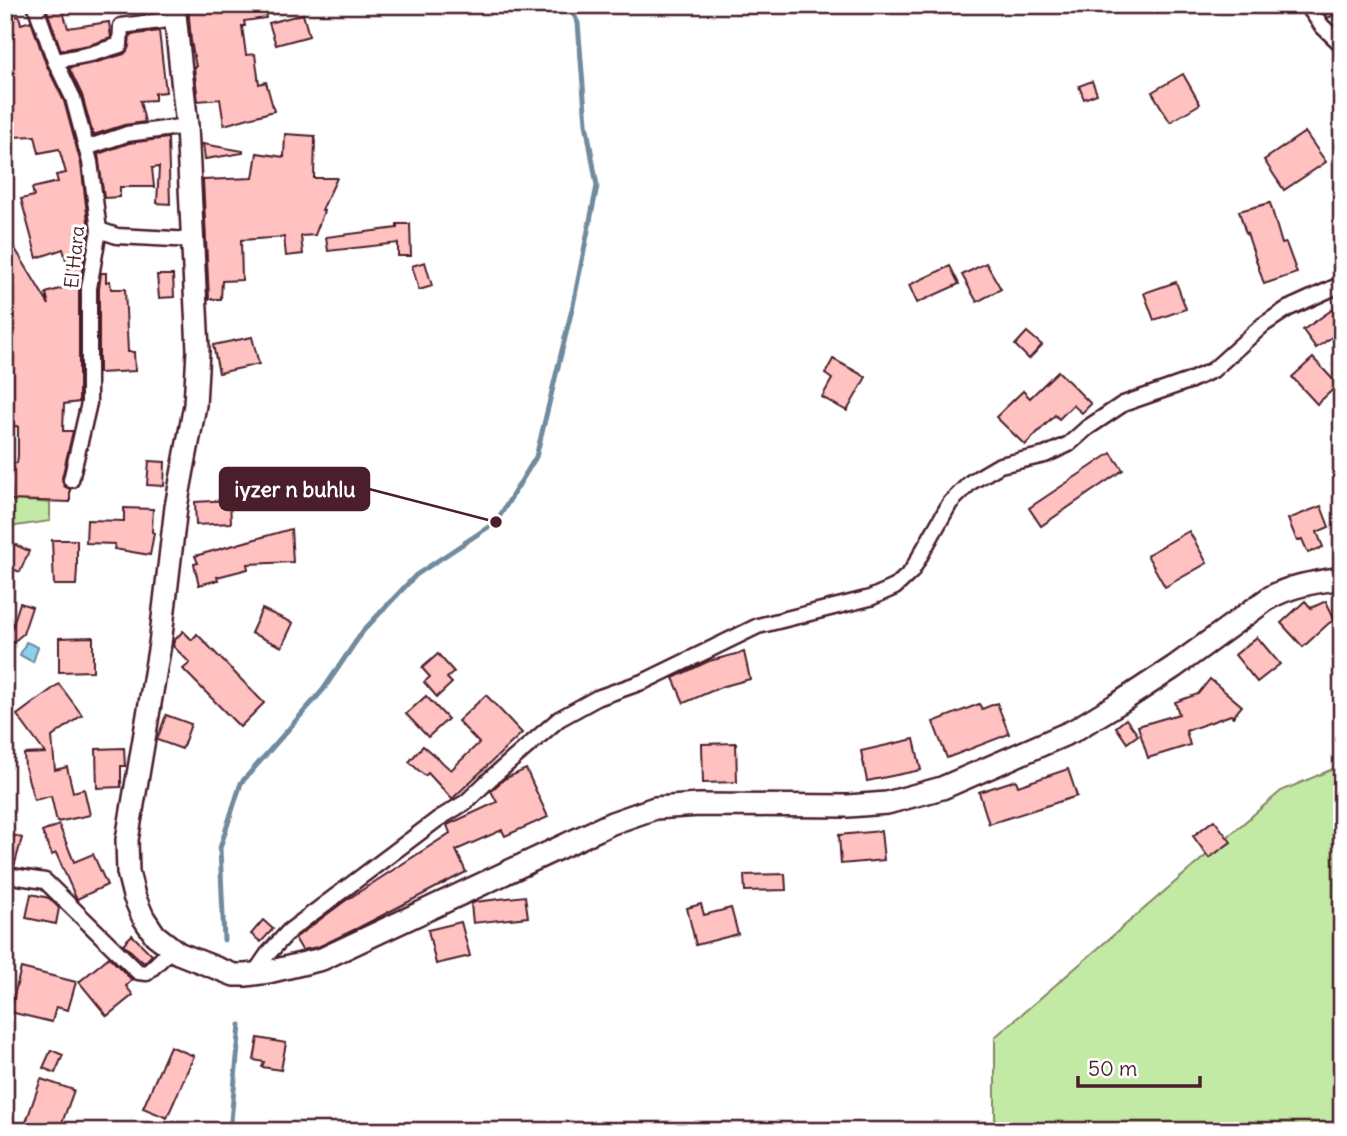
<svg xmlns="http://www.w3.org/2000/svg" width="1347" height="1136" font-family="Delius,sans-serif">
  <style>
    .green { fill: #c2eaa5; stroke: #868468; stroke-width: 2 }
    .water { fill: #89d2ea; stroke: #708a9e; stroke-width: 2 }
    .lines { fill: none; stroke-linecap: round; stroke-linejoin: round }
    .stream { stroke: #708a9e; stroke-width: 5 }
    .building { fill: #ffc2c0; stroke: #4a1f2b; stroke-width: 2 }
    .street-casing { stroke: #4a1f2b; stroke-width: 19 }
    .secondary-casing { stroke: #4a1f2b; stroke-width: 26 }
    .street { stroke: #fff; stroke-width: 14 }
    .secondary { stroke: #fff; stroke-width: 21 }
    .labels { text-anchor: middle; stroke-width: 6; stroke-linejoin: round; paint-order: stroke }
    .street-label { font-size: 19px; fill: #4a1f2b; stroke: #fff }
    .leader { fill: none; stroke: #4a1f2b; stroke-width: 2.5 }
    .callout-dot { fill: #4a1f2b; stroke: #fff; stroke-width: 2.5 }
    .callout { fill: #4a1f2b; stroke: #4a1f2b; stroke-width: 2.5 }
    .callout-label { font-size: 21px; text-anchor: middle; font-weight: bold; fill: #fff }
  </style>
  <rect width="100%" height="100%" fill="#fff"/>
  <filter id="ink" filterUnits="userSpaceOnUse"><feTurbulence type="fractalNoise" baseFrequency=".0143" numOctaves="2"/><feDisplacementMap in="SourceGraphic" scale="14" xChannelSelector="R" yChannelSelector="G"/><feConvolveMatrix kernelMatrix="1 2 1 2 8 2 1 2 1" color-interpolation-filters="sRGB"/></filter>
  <g filter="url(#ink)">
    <g class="green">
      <path d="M14,500L50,503V521L9,527L5,531V501Z"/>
      <path d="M1342,765V1131H995V1037L1281,791Z"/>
    </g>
    <path class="water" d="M26,642L38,647L33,662L20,655Z"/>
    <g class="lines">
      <g class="stream">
        <path d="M224,940L220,848L241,783L323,690L363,631L416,575L496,522L536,457L573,305L597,186L586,123L578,23L569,5"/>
        <path d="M228,1131L231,1121L240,1025"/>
      </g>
    </g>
    <g class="building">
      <path d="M45,5H61L68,28L109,22L111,38L89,45L61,50Z"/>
      <path d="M188,5H215V8L229,5H264L266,18L244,21L245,26H242L246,55L255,54L259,84L266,82L274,111L224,125L220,99L198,101L194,67H196L191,41Z"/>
      <path d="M1319,5H1342V11L1328,18Z"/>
      <path d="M303,14L309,36L276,45L269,23Z"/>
      <path d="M19,16L21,24L31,21L46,64L64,101L81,164L89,230L79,288V402L64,404L63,431H73L62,478L64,486L70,489V502L11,500V489L5,491V464L17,463L18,456V426L5,427V232L49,305L46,293L73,285L63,249L37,258L21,199L34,196L32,188L58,182L56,175L66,173L59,149L39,153L35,136L11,137V127L5,129V19Z"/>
      <path d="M159,31L166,92L155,93V100L140,101L145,122L124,125L93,135L82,95L69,68L94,63L124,54L127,51L129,46L130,35Z"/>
      <path d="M1183,74L1200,104L1170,122L1152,92Z"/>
      <path d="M1092,81L1097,94L1084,99L1079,86Z"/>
      <path d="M1305,132L1326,162L1284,190L1264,160Z"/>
      <path d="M285,134L315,136L314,178H337L322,210L324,211L315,235L301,236L303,254L286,256L284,237L241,240L242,280L222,281L221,299H209L203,180L253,178L257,153L284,157Z"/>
      <path d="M168,138L170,204L157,203L159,167L152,168L154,187H120V197L104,198L98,154L129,143Z"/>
      <path d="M203,144L243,151V153L205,159Z"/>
      <path d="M1270,203L1282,244L1286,243L1297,273L1264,284L1247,233L1246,234L1239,211Z"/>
      <path d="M397,224H410L411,256H398V243L328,251L326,237L397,228Z"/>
      <path d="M425,262L432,286L419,290L412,266Z"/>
      <path d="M986,263L1001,289L977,302L962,275Z"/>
      <path d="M950,266L959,284L917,303L909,285Z"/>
      <path d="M101,273H106V282L110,281L111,289H125L128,352H134L135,371L99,373V289Z"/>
      <path d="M157,275H173L174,297L159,298Z"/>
      <path d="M1176,282L1186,309L1154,320L1144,293Z"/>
      <path d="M1342,303V330L1316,348L1303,330Z"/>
      <path d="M1027,332L1042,345L1029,359L1015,345Z"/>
      <path d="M252,337L259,364L219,373L213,345Z"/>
      <path d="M1313,358L1338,385L1317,404L1292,377Z"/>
      <path d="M833,359L866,377L847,411L822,397L832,379L825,374Z"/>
      <path d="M1058,371L1091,404L1082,413L1073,405L1059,419L1055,415L1025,445L996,417L1023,391L1030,398Z"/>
      <path d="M1111,453L1123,470L1041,526L1029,508Z"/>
      <path d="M149,461L165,462L164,486L147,485Z"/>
      <path d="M230,500L231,523L196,525L195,502Z"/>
      <path d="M1321,506L1329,527L1317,532L1323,547L1308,553L1302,539L1297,541L1288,519Z"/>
      <path d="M124,508L153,509L152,532L154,533L150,555L114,549L115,544L86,543L87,520L124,521Z"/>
      <path d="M291,529L293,562L247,564L248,569L217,577L218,580L199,585L194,564L198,563L195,556Z"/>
      <path d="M1189,531L1207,563L1165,587L1147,555Z"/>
      <path d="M5,540L29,551L20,572L5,566Z"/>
      <path d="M52,540H77V568L76,585H54Z"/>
      <path d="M1305,601L1311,608L1326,601L1335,620L1329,623L1303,647L1281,623Z"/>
      <path d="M20,603L32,607L23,634L5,649Z"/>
      <path d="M262,609L293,623L282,647L251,633Z"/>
      <path d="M183,631L192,640L197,634L264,703L240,727L183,669L190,663L173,646L174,641Z"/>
      <path d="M93,637V671L59,672V638Z"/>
      <path d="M1257,637L1280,664L1257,682L1235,655Z"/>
      <path d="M744,652L750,679L721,687L684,703L673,678L709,661Z"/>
      <path d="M438,654L454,672L447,678L452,683L437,697L424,682L430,677L422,668Z"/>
      <path d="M1210,679L1242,706L1233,717L1231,715L1186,731L1190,745L1148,758L1138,726L1179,714L1175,702L1198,694Z"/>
      <path d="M59,684L82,715L52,737L55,770L67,767L73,792L84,789L90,815L57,822L51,796L34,800L25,767L24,754L45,753L17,715Z"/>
      <path d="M486,695L522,733L452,799L428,773L425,776L409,762L423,746L451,770L479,743L458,721Z"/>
      <path d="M426,696L448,719L428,737L406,714Z"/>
      <path d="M997,703L1009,734L947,758L933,722L979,704L982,709Z"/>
      <path d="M166,715L191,724L182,749L157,740Z"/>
      <path d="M1126,719L1138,735L1127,743L1116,727Z"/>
      <path d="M914,739L921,770L867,781L861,751Z"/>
      <path d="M736,743L737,782L703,783L702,744Z"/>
      <path d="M124,748L125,766H121V787L97,788L96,749Z"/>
      <path d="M526,769L548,817L505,836L502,830L456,850L466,872L358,928L318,947L302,950L295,938L345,901L450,833L447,825L497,802L491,791L504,779Z"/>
      <path d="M1068,769L1077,796L989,824L979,792L1016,780L1018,786Z"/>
      <path d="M1214,820L1231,842L1209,858L1193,836Z"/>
      <path d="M59,825L74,862L93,854L107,885L77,899L76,898L56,853L52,855L42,832Z"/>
      <path d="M881,831L884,860L841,864L839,835Z"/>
      <path d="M5,833L22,838L14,867L5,866Z"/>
      <path d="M785,874L786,890L745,891L744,875Z"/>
      <path d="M31,894L49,898L59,908L56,924L26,918Z"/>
      <path d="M525,896L528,917L473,923L471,904L475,902Z"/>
      <path d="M701,904L704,915L731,908L738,934L696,945L687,908Z"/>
      <path d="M263,920L273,929L261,942L251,934Z"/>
      <path d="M461,922L470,956L436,964L428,930Z"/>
      <path d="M132,935L152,955L144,963L123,944Z"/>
      <path d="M109,957L132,980L126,986L133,995L107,1016L79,982Z"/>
      <path d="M21,968L76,982L68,1010L56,1007L52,1022L10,1012Z"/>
      <path d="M258,1038L286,1043L281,1070L262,1067L264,1062L254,1060Z"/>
      <path d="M170,1046L194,1056L167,1118L143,1108Z"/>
      <path d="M51,1050L63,1055L55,1073L43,1068Z"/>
      <path d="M41,1079L74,1090L59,1131H23Z"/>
    </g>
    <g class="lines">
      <defs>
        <g id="street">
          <path d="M35,5L55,61L73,98L90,162L99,230L89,288V403L71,480"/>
          <path d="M1307,5L1322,26L1342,45"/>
          <path d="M55,61L91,54L120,45L121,26L176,19"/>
          <path d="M86,148L127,134L187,126"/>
          <path d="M99,230L117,236L193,240"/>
          <path d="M5,875L45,881L138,972L147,973L172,949"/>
          <path d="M254,974L267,955L289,931L438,819L466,802L490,779L559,719L597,698L645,681L758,626L870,598L895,587L911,572L950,503L971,482L1000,465L1045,455L1069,444L1087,428L1123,404L1189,381L1213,370L1263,325L1287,309L1342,284"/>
        </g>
        <path id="secondary" d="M174,5L187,126L198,350L195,405L176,507L160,644L127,840L128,872L134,896L143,917L155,935L178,953L234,975H246L268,972L322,959L612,823L655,808L699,805L848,806L887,803L942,788L1073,731L1119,703L1174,667L1269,598C1292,585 1316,582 1342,578"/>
      </defs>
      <use href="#street" class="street-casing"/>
      <use href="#secondary" class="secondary-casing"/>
      <use href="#street" class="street"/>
      <use href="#secondary" class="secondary"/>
    </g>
  </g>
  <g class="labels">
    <g class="street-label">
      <text transform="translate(74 257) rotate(-84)" y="7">El Hara</text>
    </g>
  </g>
  <path class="leader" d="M496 522L369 489"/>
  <circle class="callout-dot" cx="496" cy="522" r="7"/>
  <rect class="callout" x="220" y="468" width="149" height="42" rx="7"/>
  <g class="callout-label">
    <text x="295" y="497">iγzer n buhlu</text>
  </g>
  <rect width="1347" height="1136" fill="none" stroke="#fff" stroke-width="28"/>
  <rect x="14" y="14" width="1319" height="1108" fill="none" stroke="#4a1f2b" stroke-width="2.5" filter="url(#ink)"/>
  <path d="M1078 1076v10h122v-10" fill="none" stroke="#4a1f2b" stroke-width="3.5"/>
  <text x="1088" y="1076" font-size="21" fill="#4a1f2b" stroke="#ffffff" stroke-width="5" paint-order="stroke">50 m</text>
</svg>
